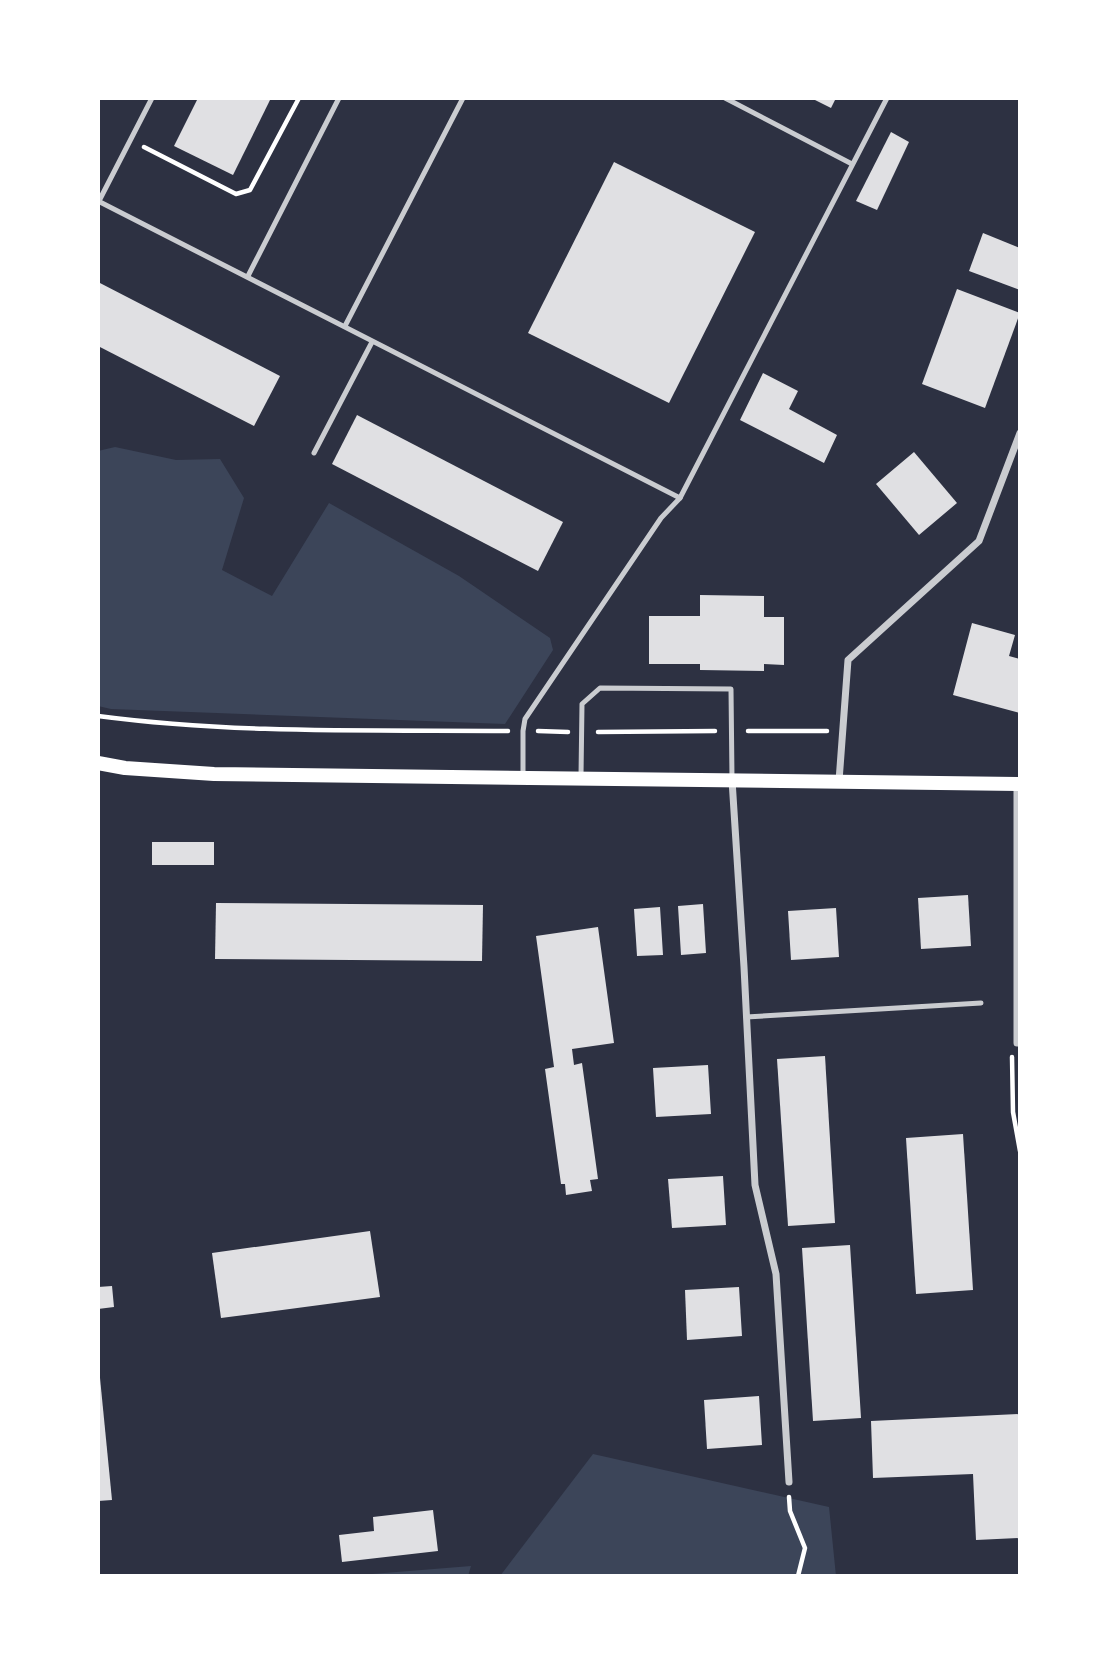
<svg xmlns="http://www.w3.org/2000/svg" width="1118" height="1674" font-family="Ubuntu,sans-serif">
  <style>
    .green { fill: #3c4559 }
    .building { fill: #e0e0e3 }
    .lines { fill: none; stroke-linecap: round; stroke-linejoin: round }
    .path { stroke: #fff; stroke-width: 4.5 }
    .service { stroke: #caccd0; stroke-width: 5 }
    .minor { stroke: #caccd0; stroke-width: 7 }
    .secondary { stroke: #fff; stroke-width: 14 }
  </style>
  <rect width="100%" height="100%" fill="#2d3142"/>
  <g class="green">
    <path d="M115,447L176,460L220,459L244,498L222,570L272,596L329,503L459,576L550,638L553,650L505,724L111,709L98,706V451Z"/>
    <path d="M593,1454L829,1507L836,1576H500Z"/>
    <path d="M471,1566L468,1576H347Z"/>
  </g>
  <g class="building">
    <path d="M198,98H271L233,175L174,146Z"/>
    <path d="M811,98H836L831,108Z"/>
    <path d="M891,132L909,142L877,210L856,201Z"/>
    <path d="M614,162L755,232L669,403L528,333Z"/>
    <path d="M983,233L1020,248V290L969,271Z"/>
    <path d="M98,282L280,376L254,426L98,346Z"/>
    <path d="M957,289L1020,313L985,408L922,384Z"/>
    <path d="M763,373L798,391L789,409L837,435L824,463L740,420Z"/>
    <path d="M357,415L563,522L538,571L332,464Z"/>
    <path d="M914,452L957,503L919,535L876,484Z"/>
    <path d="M700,595L764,596V617H784V665L764,664V671L700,670V664H649V616H700Z"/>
    <path d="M972,623L1015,635L1009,656L1020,659V713L953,695Z"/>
    <rect x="152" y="842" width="62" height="23"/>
    <path d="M968,895L971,946L921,949L918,898Z"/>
    <path d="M216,903L483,905L482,961L215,959Z"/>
    <path d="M703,904L706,953L681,955L678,906Z"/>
    <path d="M660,907L663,955L637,956L634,909Z"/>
    <path d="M836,908L839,957L791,960L788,911Z"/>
    <path d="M598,927L614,1043L572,1049L574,1065L582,1063L598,1179L590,1180L592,1191L566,1195L565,1184H561L545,1069L554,1067L536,936Z"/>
    <path d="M825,1056L835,1223L788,1226L777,1059Z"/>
    <path d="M708,1065L711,1114L656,1117L653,1068Z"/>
    <path d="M963,1134L973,1290L916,1294L906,1138Z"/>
    <path d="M723,1176L726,1225L672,1228L668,1179Z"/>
    <path d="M370,1231L380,1297L221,1318L212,1253Z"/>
    <path d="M850,1245L861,1418L813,1421L802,1248Z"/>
    <path d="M112,1286L114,1307L98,1309V1287Z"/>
    <path d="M739,1287L742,1336L687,1340L685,1290Z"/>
    <path d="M98,1378H100L112,1500L98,1501Z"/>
    <path d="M759,1396L762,1445L707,1449L704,1400Z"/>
    <path d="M1020,1414V1538L976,1540L973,1474L873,1478L871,1421Z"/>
    <path d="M433,1510L438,1551L342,1562L339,1535L374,1531L373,1517Z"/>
  </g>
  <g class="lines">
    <g class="path">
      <path d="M144,147L236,194L250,190L299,98"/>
      <path d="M98,716C234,734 372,730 508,731"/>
      <path d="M538,731L568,732"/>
      <path d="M748,731H827"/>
      <path d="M598,732L715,731"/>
      <path d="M1012,1057L1013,1112L1020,1151"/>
      <path d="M789,1497L790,1511L805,1548L798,1576"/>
    </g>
    <g class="service">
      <path d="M725,98L852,164"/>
      <path d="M98,201L680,498L887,98"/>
      <path d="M99,201L152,98"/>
      <path d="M248,276L339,98"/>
      <path d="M345,326L463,98"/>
      <path d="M314,453L372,342"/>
      <path d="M581,776L582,704L600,688L731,689L732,778"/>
      <path d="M523,778V731L525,719L661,518L680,498"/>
      <path d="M746,1017L981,1003"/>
    </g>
    <g class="minor">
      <path d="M732,780L744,967L755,1185L776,1274L789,1482"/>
      <path d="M839,781L848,660L979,541L1020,433"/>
      <path d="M1017,784V1043H1020"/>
    </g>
    <path class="secondary" d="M98,763L125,768L214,774L1020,784"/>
  </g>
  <rect width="1118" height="1674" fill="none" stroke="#ffffff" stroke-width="200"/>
</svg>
